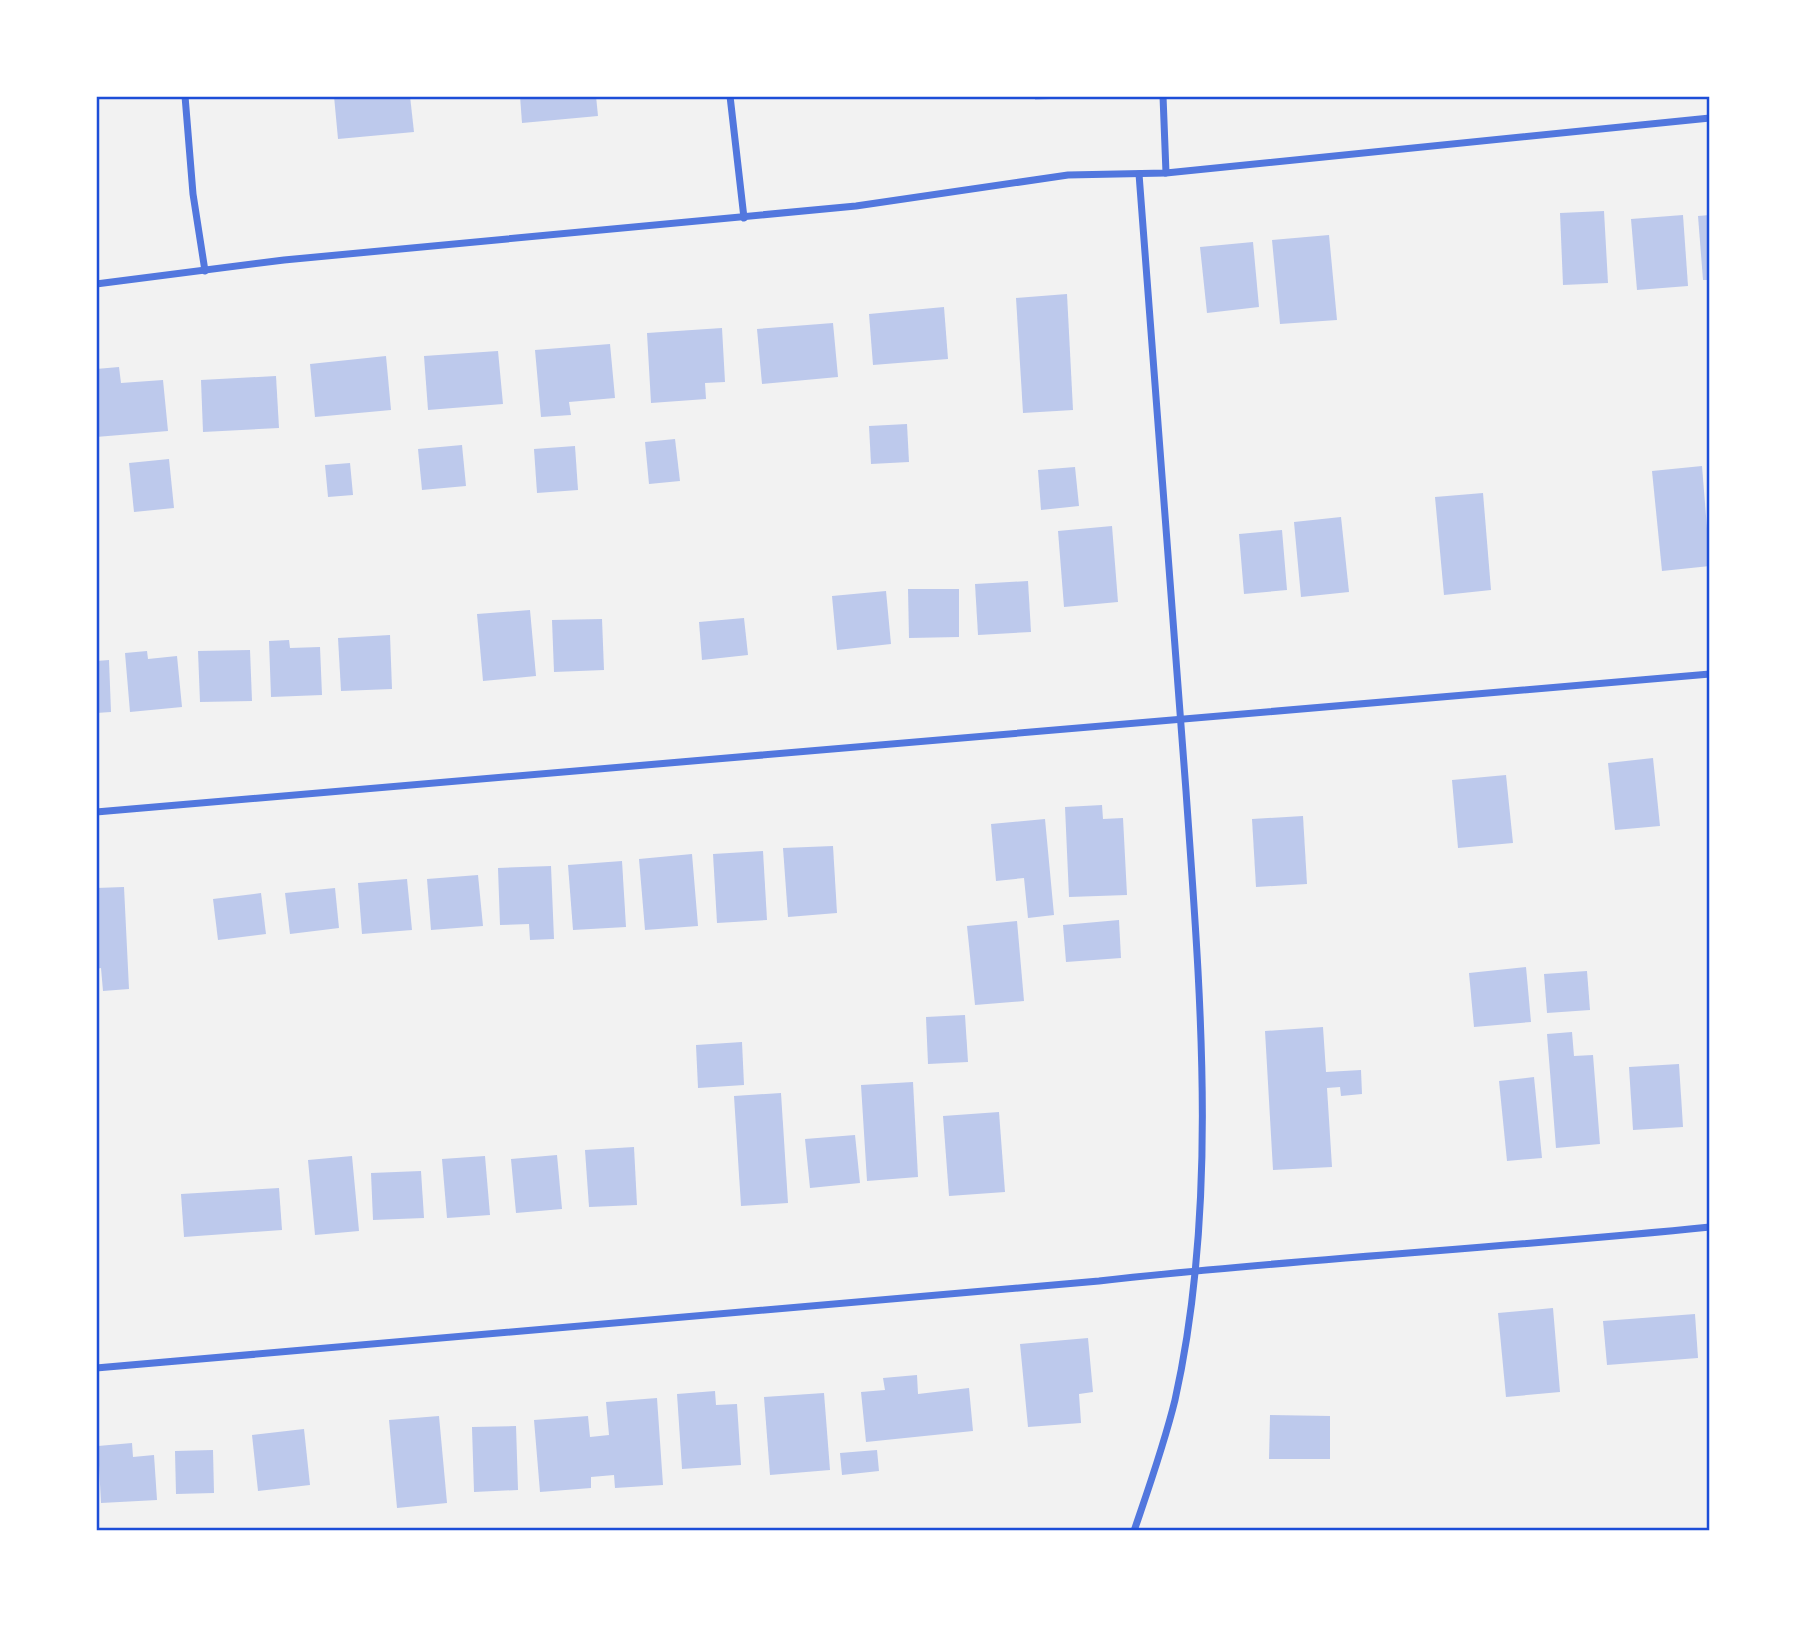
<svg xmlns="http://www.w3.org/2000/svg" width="1806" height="1627" font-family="'Crimson Pro',serif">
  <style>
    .building { fill: #bdc9ec }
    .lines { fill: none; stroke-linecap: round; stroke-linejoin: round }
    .minor { stroke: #5277de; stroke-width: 7 }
    .neatline { fill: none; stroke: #1d4ed8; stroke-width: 2.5 }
  </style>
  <rect width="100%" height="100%" fill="#f2f2f2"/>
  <g class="building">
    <path d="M334,96H410L414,132L338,139Z"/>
    <path d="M520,96H596L598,116L522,123Z"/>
    <path d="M1035,96H1064V98L1035,100Z"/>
    <path d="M1604,211L1608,283L1563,285L1560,213Z"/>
    <path d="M1683,215L1688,286L1637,290L1631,219Z"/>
    <path d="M1710,215V280H1703L1698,216Z"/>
    <path d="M1329,235L1337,320L1280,324L1272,240Z"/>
    <path d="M1253,242L1259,307L1207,313L1200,247Z"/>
    <path d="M1067,294L1073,410L1023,413L1016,298Z"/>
    <path d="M944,307L948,359L873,365L869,314Z"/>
    <path d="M833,323L838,377L762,384L757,329Z"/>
    <path d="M722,328L725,382L705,383L706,399L651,403L647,333Z"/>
    <path d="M610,344L615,398L569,402L571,415L541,417L535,350Z"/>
    <path d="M498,351L503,404L428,410L424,356Z"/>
    <path d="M386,356L391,410L315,417L310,364Z"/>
    <path d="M119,367L121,383L163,380L168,431L96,437V369Z"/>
    <path d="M276,376L279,428L203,432L201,380Z"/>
    <path d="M907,424L909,462L871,464L869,426Z"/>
    <path d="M675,439L680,481L649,484L645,442Z"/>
    <path d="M462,445L466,486L422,490L418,449Z"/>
    <path d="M575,446L578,490L537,493L534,449Z"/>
    <path d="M169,459L174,508L134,512L129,463Z"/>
    <path d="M350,463L353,495L328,497L325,465Z"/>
    <path d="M1702,466L1710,566L1662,571L1652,471Z"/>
    <path d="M1075,467L1079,506L1041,510L1038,470Z"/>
    <path d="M1483,493L1491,590L1444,595L1435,497Z"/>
    <path d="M1341,517L1349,592L1301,597L1294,522Z"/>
    <path d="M1112,526L1118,602L1064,607L1058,531Z"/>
    <path d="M1282,530L1287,590L1244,594L1239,534Z"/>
    <path d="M1028,581L1031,632L978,635L975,584Z"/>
    <path d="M908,589H959V637L909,638Z"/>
    <path d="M886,591L891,644L837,650L832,596Z"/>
    <path d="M530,610L536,676L483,681L477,614Z"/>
    <path d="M744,618L748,655L702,660L699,622Z"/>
    <path d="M602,619L604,670L554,672L552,620Z"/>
    <path d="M390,635L392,689L341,691L338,638Z"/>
    <path d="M289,640L290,648L320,647L322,695L271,697L269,641Z"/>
    <path d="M250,650L252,701L200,702L198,651Z"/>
    <path d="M147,651L148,659L177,656L182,707L130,712L125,653Z"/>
    <path d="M109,660L111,712L96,713V661Z"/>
    <path d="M1653,758L1660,826L1615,830L1608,763Z"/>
    <path d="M1506,775L1513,843L1458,848L1452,780Z"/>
    <path d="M1102,805L1103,819L1123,818L1127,895L1069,897L1065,807Z"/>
    <path d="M1303,816L1307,884L1256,887L1252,819Z"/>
    <path d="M1045,819L1054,915L1028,918L1024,878L996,881L991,824Z"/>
    <path d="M833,846L837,913L788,917L783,848Z"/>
    <path d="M763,851L767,920L717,923L713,854Z"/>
    <path d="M692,854L698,926L645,930L639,859Z"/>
    <path d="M622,861L626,927L573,930L568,865Z"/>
    <path d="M551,866L554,939L530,940L529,924L500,925L498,868Z"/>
    <path d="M478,875L483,926L431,930L427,879Z"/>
    <path d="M407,879L412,930L362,934L358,883Z"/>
    <path d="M124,887L129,989L103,991L101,968L96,969V888Z"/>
    <path d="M335,888L339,928L290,934L285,893Z"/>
    <path d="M261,893L266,934L218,940L213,899Z"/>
    <path d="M1119,920L1121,958L1066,962L1063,925Z"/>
    <path d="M1017,921L1024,1001L975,1005L967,926Z"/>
    <path d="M1526,967L1531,1022L1474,1027L1469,973Z"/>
    <path d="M1587,971L1590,1010L1547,1013L1544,974Z"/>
    <path d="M965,1015L968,1062L928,1064L926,1017Z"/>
    <path d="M1323,1027L1326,1072L1361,1070L1362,1094L1341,1096L1340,1087L1327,1088L1332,1167L1273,1170L1265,1031Z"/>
    <path d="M1572,1032L1574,1056L1593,1055L1600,1144L1556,1148L1547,1034Z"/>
    <path d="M742,1042L744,1085L698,1088L696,1045Z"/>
    <path d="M1679,1064L1683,1127L1633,1130L1629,1067Z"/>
    <path d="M1534,1077L1542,1158L1507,1161L1499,1081Z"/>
    <path d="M913,1082L918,1177L867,1181L861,1085Z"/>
    <path d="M781,1093L788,1203L741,1206L734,1096Z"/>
    <path d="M999,1112L1005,1192L949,1196L943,1116Z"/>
    <path d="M855,1135L860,1183L810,1188L805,1139Z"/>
    <path d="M634,1147L637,1205L589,1207L585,1150Z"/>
    <path d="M557,1155L562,1209L516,1213L511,1159Z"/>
    <path d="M352,1156L359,1231L315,1235L308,1160Z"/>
    <path d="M485,1156L490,1215L447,1218L442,1159Z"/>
    <path d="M421,1171L424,1218L373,1220L371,1173Z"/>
    <path d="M279,1188L282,1230L184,1237L181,1194Z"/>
    <path d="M1553,1308L1560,1392L1506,1397L1498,1313Z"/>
    <path d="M1695,1314L1698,1358L1607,1365L1603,1321Z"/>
    <path d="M1088,1338L1093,1392L1079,1394L1081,1423L1028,1427L1020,1344Z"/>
    <path d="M917,1375L918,1394L969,1388L973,1431L866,1442L861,1392L885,1390L883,1378Z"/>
    <path d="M715,1391L716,1405L737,1404L741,1465L682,1469L677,1394Z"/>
    <path d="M824,1393L830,1470L770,1475L764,1397Z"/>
    <path d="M657,1398L663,1485L615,1488L614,1475L591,1477V1488L540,1492L534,1420L588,1416L590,1437L609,1435L606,1402Z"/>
    <path d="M1270,1415L1330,1416V1459H1269Z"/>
    <path d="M439,1416L447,1503L397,1508L389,1420Z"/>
    <path d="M516,1426L518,1490L474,1492L472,1427Z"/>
    <path d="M304,1429L310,1485L258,1491L252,1435Z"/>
    <path d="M132,1443L133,1457L154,1455L157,1500L101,1503L98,1446Z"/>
    <path d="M213,1450L214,1493L176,1494L175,1451Z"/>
    <path d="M877,1450L879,1471L842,1475L840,1453Z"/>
  </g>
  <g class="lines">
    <g class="minor">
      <path d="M185,96L193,194L205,271"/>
      <path d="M730,96L744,218"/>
      <path d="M1163,96L1166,173"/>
      <path d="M96,284L284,260L856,206L1068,175L1166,173L1710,118"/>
      <path d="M96,812L1710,674"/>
      <path d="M96,1368L1099,1281C1302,1258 1506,1248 1710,1227"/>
      <path d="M1134,1531C1149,1487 1164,1445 1175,1400C1219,1203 1200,990 1186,791C1172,585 1153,380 1139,174"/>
    </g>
  </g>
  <rect width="1806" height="1627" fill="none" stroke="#ffffff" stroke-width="196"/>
  <rect x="98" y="98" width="1610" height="1431" class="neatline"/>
</svg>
